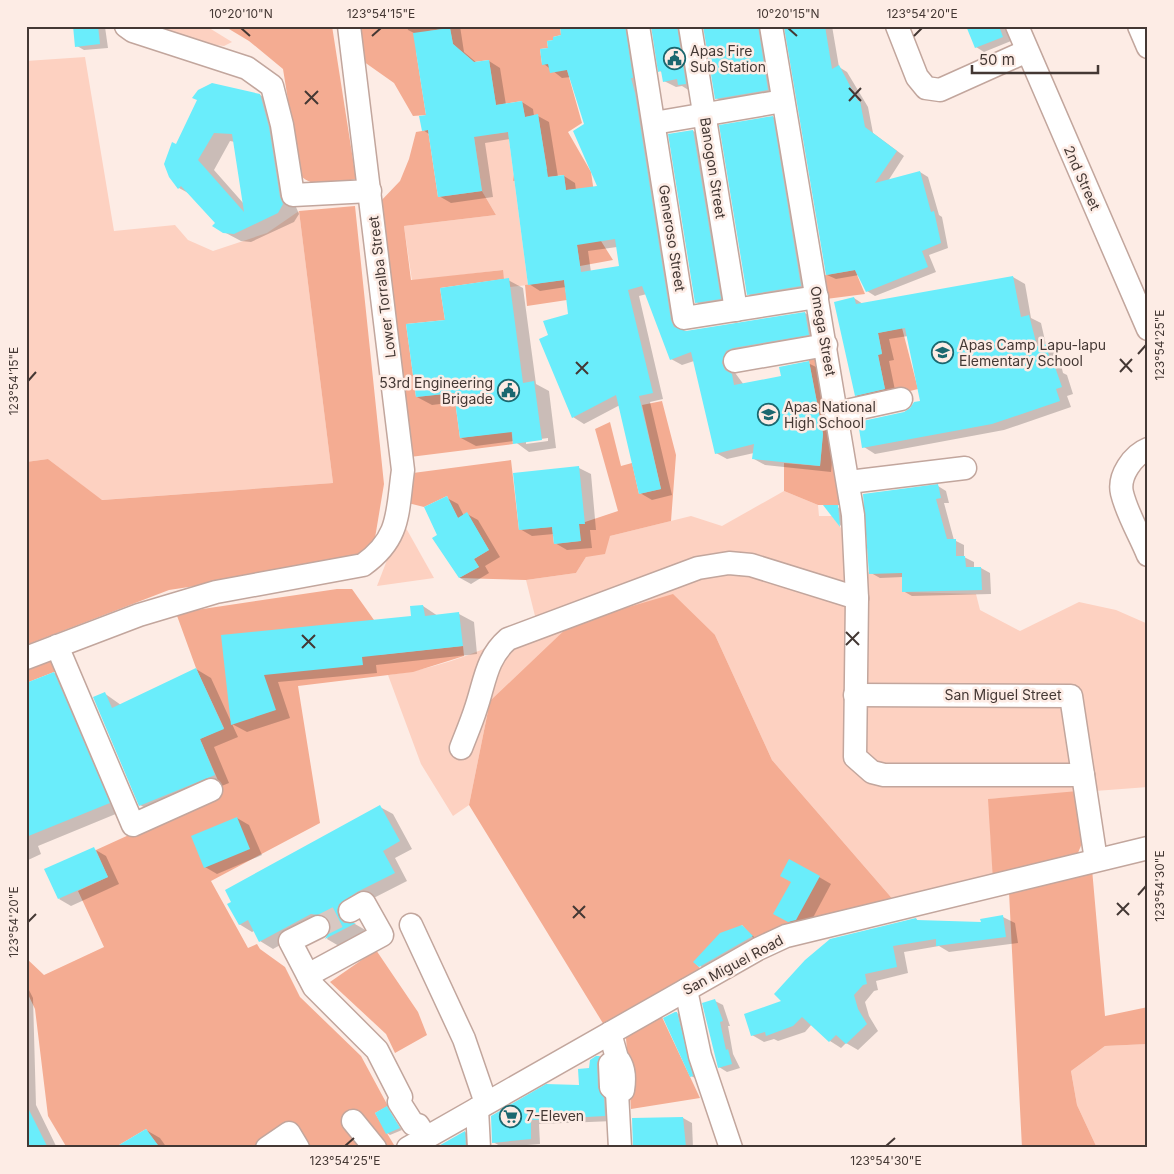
<svg xmlns="http://www.w3.org/2000/svg" width="1174" height="1174" font-family="Inter,sans-serif">
  <style>
    .green { fill: #fdd1c1 }
    .forest { fill: #f4ac92 }
    .shadow { fill: #0003; fill-rule: evenodd }
    .building { fill: #6aedfb; fill-rule: evenodd }
    .lines { fill: none; stroke-linecap: round; stroke-linejoin: round }
    .minor-tunnel { stroke: #d8c8c2; stroke-width: 22; stroke-dasharray: 22 11; stroke-linecap: butt }
    .minor-casing { stroke: #c2a69d; stroke-width: 25 }
    .minor { stroke: #fff; stroke-width: 22 }
    .ticks { fill: none; stroke: #443834; stroke-width: 2 }
    .labels { text-anchor: middle; stroke-width: 5; stroke-linejoin: round; paint-order: stroke }
    .poi-label { font-size: 14px; fill: #443834; stroke: #fdece5; text-anchor: start }
    .street-label { font-size: 14px; fill: #443834; stroke: #fdece5 }
    .neatline { fill: none; stroke: #443834; stroke-width: 2 }
    .ticks-label { font-size: 12px; text-anchor: middle; fill: #443834 }
  </style>
  <rect width="100%" height="100%" fill="#fdece5"/>
  <g class="green">
    <path d="M177,26H206L232,42L224,46L169,39L158,31Z"/>
    <path d="M85,57L114,231L175,225L188,240L213,251L267,233L299,211L333,483L101,500L48,459L26,462V61Z"/>
    <path d="M492,127L493,134L508,132L528,285L510,287L504,279L502,270L412,281L404,226L496,215L482,191L473,130Z"/>
    <path d="M784,491L818,505L819,516H832L847,536L848,564C873,576 879,577 904,563L902,592L976,594L980,610L1020,631L1079,602L1116,610L1148,624V787L989,799L993,882L896,903L772,760L715,635L490,701L469,805L453,816L421,764L388,675C440,669 491,648 537,624L526,580L576,573L586,557L610,536L691,516L722,526Z"/>
    <path d="M402,521L434,578L377,586Z"/>
    <path d="M1148,1044V1148H1097L1077,1105L1071,1071L1105,1046Z"/>
  </g>
  <g class="forest">
    <path d="M224,26H332L356,179C337,182 314,190 300,175L283,69L249,41Z"/>
    <path d="M357,26H560L561,35L553,37V40L547,41L548,48L540,49L542,64H548L567,70L582,123L568,132L591,172L601,241L613,260L580,266L574,224L576,189L566,190L564,175L513,181L514,174L547,169L538,115L525,117L522,101L496,105L489,60L474,62L453,44L450,28L429,31L432,48L416,51L426,115L413,116L394,83L360,59Z"/>
    <path d="M428,130L438,197L482,191L496,215L404,226L411,280L503,270L504,279L440,288L445,320L406,324L416,397L454,393L460,438L506,432V385L513,444L410,457L378,204L400,181L409,159L416,132Z"/>
    <path d="M355,206L384,484L375,538L354,562L169,590L26,645V462L48,459L102,500L333,483L299,211Z"/>
    <path d="M855,270L865,294L826,299L821,276Z"/>
    <path d="M564,280L567,300L527,306L525,285Z"/>
    <path d="M902,328L918,389L855,405V396L885,389L878,355L882,353L878,333Z"/>
    <path d="M821,353L843,505H818L784,491V463L820,466L823,433L808,356Z"/>
    <path d="M662,401L676,455L671,521L610,536L605,554L586,557L576,573L526,580L459,578L479,567L474,559L489,550L467,513L458,518L447,496L424,507L408,503L413,473L511,460L519,530L552,527L554,544L580,541L579,524L618,511L595,429L610,422L621,466L632,463L639,494L661,489L642,405Z"/>
    <path d="M337,589H352L374,620L378,655L463,646L464,656L413,672L298,686L320,823L211,881L248,948L257,944L260,949L285,967L300,997L361,1056L388,1106L375,1113L394,1145L389,1148H160L146,1129L114,1148H67L48,1116L35,1009L26,990V958L44,975L104,947L78,891L108,877L96,850L223,792L200,739L224,728L196,668L176,613Z"/>
    <path d="M673,594L715,635L772,760L896,903L755,940L742,925L694,962L705,973L604,1025L469,805L490,701L571,624Z"/>
    <path d="M54,660L59,670L26,683V671Z"/>
    <path d="M1078,791L1083,841L1075,860L993,882L988,799Z"/>
    <path d="M1092,869L1105,1016L1148,1007V1044L1105,1046L1071,1071L1077,1105L1097,1148H1022L1009,892Z"/>
    <path d="M376,950L418,1012L427,1035L395,1053L386,1034L330,982Z"/>
    <path d="M661,1015L700,1098L631,1109L626,1038Z"/>
  </g>
  <g class="shadow">
    <path d="M75,26L105,27L108,48L84,50L77,46Z"/>
    <path d="M407,26H460L464,52L477,63L489,61L500,68L506,105L522,102L533,109L534,116H538L549,122L558,177L564,176L575,183L576,190L599,187L585,125L571,77L562,78L544,64L550,49L563,36L561,26H639L642,85L684,332L805,313L816,320L820,341L733,370L744,385L782,377L808,363L820,369L834,441L831,472L765,465L754,459V453L727,459L716,453L694,361L682,365L671,359L647,294L639,296L663,399L650,402L672,495L652,500L640,493L620,405L584,424L573,417L570,315L566,287L540,291L529,284L510,139L485,143L493,197L451,203L439,196L429,134L423,130L427,116L414,33L408,30ZM617,247L620,267L591,272L588,251Z"/>
    <path d="M653,26H691L690,91L682,86L676,87L664,81L663,73L660,71Z"/>
    <path d="M705,26H772L779,96L728,105L716,98Z"/>
    <path d="M794,26H832L839,67L847,72L868,107L873,133L904,156L888,181L920,172L928,177L939,215L942,217L948,248L929,255L936,272L875,296L867,291L859,275L836,279L827,275L786,28Z"/>
    <path d="M968,26H1005L1011,41L984,52L976,47Z"/>
    <path d="M260,95L277,105L285,137L296,207L299,214L294,222L251,242L241,241L224,232L190,194L179,188L177,146ZM230,141L235,142L244,204L214,170Z"/>
    <path d="M773,117L780,122L808,290L756,298L748,294Z"/>
    <path d="M693,131L701,135L728,303L703,306L696,302L670,135Z"/>
    <path d="M1013,277L1025,284L1031,318L1041,323L1046,345L1058,352L1063,373L1067,375L1073,394L1067,396L1071,407L1004,430L875,454L864,447L904,413L922,402L908,336L889,339L894,360L889,361L896,395L867,402L856,395L854,298L863,304Z"/>
    <path d="M508,280L523,288L536,384L549,391L556,448L529,452L514,441L476,446L461,438L456,402L432,405L417,397ZM548,438V441L526,444V441Z"/>
    <path d="M579,468L591,474L596,530H590L592,548L567,550L555,543L554,534L532,536L520,529Z"/>
    <path d="M938,486L946,491L949,503H944L954,540L964,545V557L974,562V568H981L990,573L991,594L912,596L903,591V577L880,578L871,573Z"/>
    <path d="M447,498L458,504L464,516L467,514L478,520L500,557L485,566L489,573L471,584L460,578L439,536Z"/>
    <path d="M825,506L841,508L843,528L841,526Z"/>
    <path d="M423,606L438,616L459,614L474,622L477,654L376,665L377,673L278,682L290,718L247,732L232,724L223,636L413,617Z"/>
    <path d="M196,669L211,678L238,737L214,747L229,783L155,813L140,805L104,693L121,705Z"/>
    <path d="M54,673L67,681L123,811L38,846L41,854L26,861V684Z"/>
    <path d="M380,807L393,814L412,849L395,858L407,881L356,907L350,918L351,924H355L367,931L339,946L327,939L332,928L331,921L325,920L273,949L260,941L254,931L252,932L239,924Z"/>
    <path d="M237,818L249,825L262,855L217,874L205,867Z"/>
    <path d="M94,849L106,856L119,884L71,906L59,899Z"/>
    <path d="M819,877L831,884L808,927L801,928L775,913Z"/>
    <path d="M1003,917L1015,923L1018,943L949,952L939,946L904,952L908,973L876,981L878,990L874,991L865,1002L869,1016L878,1031L858,1050L846,1043L841,1048L830,1041L812,1024L805,1032L778,1041L774,1039L764,1042L752,1035L784,1001L916,919L920,922L982,924Z"/>
    <path d="M742,927L759,941L708,971L700,966Z"/>
    <path d="M26,984L33,998L36,1105L57,1148H26Z"/>
    <path d="M715,1001L723,1005L730,1026H728L733,1054L740,1068L727,1072L719,1067Z"/>
    <path d="M677,1013L685,1018L699,1080L691,1076Z"/>
    <path d="M600,1057L608,1062L614,1121L539,1124L540,1144L502,1147L493,1142L581,1086L591,1069V1061Z"/>
    <path d="M387,1108L402,1130L390,1135L387,1133Z"/>
    <path d="M683,1118L692,1123L693,1148H634L633,1119Z"/>
    <path d="M146,1130L160,1138L167,1148H116Z"/>
    <path d="M465,1132L474,1137V1148H438Z"/>
  </g>
  <g class="building">
    <path d="M73,26H98L100,44L75,47Z"/>
    <path d="M560,26H625L633,78H631L635,93L671,320L674,327L686,331L805,312L809,335L733,348L726,351L722,363L725,370L732,374L734,385L781,376L779,367L809,361L823,434L820,466L752,459L754,444L715,454L691,352L670,360L642,286L628,290L653,393L639,396L661,489L639,494L616,395L572,418L539,339L548,335L543,321L568,314L564,280L528,285L508,132L474,137L482,191L438,197L428,130L422,131L419,116L426,115L413,33L450,28L453,44L474,62L489,60L496,105L522,101L525,117L538,114L548,177L564,175L566,190L597,186L573,131L584,124L567,70L550,73L548,64L542,65L540,49L548,48L547,41L553,40V37L561,35ZM615,239L619,266L581,272L577,245Z"/>
    <path d="M651,26H677L686,84L678,85L677,79L663,82L661,71L658,72Z"/>
    <path d="M703,26H758L768,90L715,99Z"/>
    <path d="M825,26L832,69L839,65L858,101H860L865,127L897,151L875,183L920,171L931,212L934,211L941,243L922,251L928,267L866,292L855,270L826,275L784,27Z"/>
    <path d="M966,26H999L1003,37L975,48Z"/>
    <path d="M212,83L260,94L269,127L280,197L283,204L278,213L234,234L223,233L212,226L215,223L181,186L178,189L169,177L164,164L172,142L176,144L197,100L192,98L198,90ZM214,133L232,134L244,212L198,160Z"/>
    <path d="M773,116L801,286L747,295L719,125Z"/>
    <path d="M693,130L721,299L695,303L668,134Z"/>
    <path d="M1013,276L1021,317L1029,315L1037,346L1046,344L1052,368L1055,367L1062,387L1056,389L1060,401L992,424L862,448L858,422L904,412L910,408L914,402L920,401L905,328L878,333L882,354L878,355L885,389L855,396L834,302L854,297L856,304Z"/>
    <path d="M509,278L523,383L534,381L542,440L513,444L512,432L460,438L454,393L416,397L406,324L445,320L440,288Z"/>
    <path d="M579,466L585,524H579L581,541L554,544L552,527L519,530L513,473Z"/>
    <path d="M938,484L941,498L936,499L947,539H956V556H965L966,567H981L982,590L902,592V573L869,574L863,494Z"/>
    <path d="M447,496L458,518L467,512L489,550L474,559L479,567L459,578L432,538L437,535L424,507Z"/>
    <path d="M823,505H838L840,527Z"/>
    <path d="M423,605L425,616L459,612L463,646L362,657L363,665L264,675L276,710L231,725L221,635L411,616L410,606Z"/>
    <path d="M196,668L224,729L200,739L215,775L139,806L93,697L105,692L112,708Z"/>
    <path d="M54,672L110,803L26,837V683Z"/>
    <path d="M380,805L400,841L383,851L395,873L357,892L339,904L337,910L339,918L344,923H356L325,939L331,928L329,921L325,916L311,914L259,942L248,920L239,925L227,904L231,902L225,890Z"/>
    <path d="M237,817L250,849L204,868L191,836Z"/>
    <path d="M94,847L108,877L58,899L44,869Z"/>
    <path d="M789,859L820,876L796,920L788,922L773,914L791,882L780,876Z"/>
    <path d="M1003,915L1006,937L936,946V939L893,946L897,967L865,974L867,984L863,985L854,995L858,1009L867,1024L846,1044L836,1035L829,1042L802,1017L793,1026L766,1036L765,1032L751,1036L744,1014L781,1001L774,994L805,960L830,939L916,918L917,920L981,922L980,919Z"/>
    <path d="M742,925L753,936L699,967L693,962L720,933Z"/>
    <path d="M715,999L723,1021L720,1022L726,1050L728,1049L732,1064L718,1068L702,1003Z"/>
    <path d="M675,1012H677L693,1076L690,1077L663,1018Z"/>
    <path d="M596,1056H600L597,1064L598,1088L604,1098L605,1116L531,1120V1139L492,1143L491,1116L546,1084L579,1085L578,1069L589,1068L590,1060Z"/>
    <path d="M26,1104L48,1148H26Z"/>
    <path d="M387,1106L400,1128L386,1134L375,1113Z"/>
    <path d="M683,1117L686,1147L633,1148L632,1118Z"/>
    <path d="M146,1129L160,1148H114Z"/>
    <path d="M465,1131L466,1148H435Z"/>
  </g>
  <g class="lines">
    <path class="minor-tunnel" d="M318,927L350,911"/>
    <defs>
      <g id="minor">
        <path d="M126,26L133,31L247,68L272,86L282,125L293,195L370,191"/>
        <path d="M638,26L684,318L817,297"/>
        <path d="M690,26L736,310"/>
        <path d="M771,26L853,515L857,598L855,757L872,772L884,775H1083"/>
        <path d="M897,26L917,77L926,88L940,90L1027,51"/>
        <path d="M1017,26L1148,329"/>
        <path d="M1139,26L1148,47"/>
        <path d="M654,123L783,101"/>
        <path d="M735,361L826,345"/>
        <path d="M837,413L901,399"/>
        <path d="M1148,449C1133,455 1118,476 1122,493C1127,514 1140,535 1148,555"/>
        <path d="M849,482L965,468"/>
        <path d="M57,646L133,825L211,790"/>
        <path d="M26,658L139,615L216,592L363,565C401,538 397,512 403,470L349,26"/>
        <path d="M855,695L1071,696L1096,860"/>
        <path d="M461,748C466,735 472,721 476,708C485,682 486,658 508,639L698,568L729,563L751,565L857,598"/>
        <path d="M411,925L464,1039L486,1103"/>
        <path d="M318,927L290,941L314,987L377,1050L401,1097L399,1102L413,1124L418,1125L426,1137"/>
        <path d="M308,975L382,935L364,903L350,911"/>
        <path d="M686,990L700,1056L731,1148"/>
        <path d="M610,1033L617,1058L610,1064L611,1087L617,1092L623,1090C625,1078 625,1067 617,1058"/>
        <path d="M617,1092L620,1148"/>
        <path d="M477,1109L479,1148"/>
        <path d="M353,1121L375,1148"/>
        <path d="M267,1148L289,1133L298,1148"/>
        <path d="M408,1148L758,949L786,936L1148,848"/>
      </g>
    </defs>
    <use href="#minor" class="minor-casing"/>
    <use href="#minor" class="minor"/>
  </g>
  <path class="ticks" d="M241,28L250,36M788,28L797,36M372,36L381,28M914,36L922,28M849,88L861,101M305,91L318,104M849,101L861,88M305,104L318,91M1138,354L1146,345M1120,359L1132,372M576,362L588,374M1120,372L1132,359M576,374L588,362M28,381L36,372M846,632L859,645M302,635L315,648M846,645L859,632M302,648L315,635M1138,895L1146,886M1117,903L1129,915M573,906L585,918M1117,915L1129,903M573,918L585,906M28,922L36,914M345,1146L354,1138M886,1146L895,1138"/>
  <defs>
    <symbol id="civic-ring" viewBox="-11 -11 22 22"><circle r="9.5" fill="#fdece5" stroke="#1b676f" stroke-width="1.5"/><path d="M-.6-6.5H3V-4.5H.6V-3L4-1V1h2V6H-6V1h2V-1L-.6-3ZM-1.2 2.5V6h2.4V2.5Z" fill="#1b676f"/></symbol>
    <symbol id="school-ring" viewBox="-11 -11 22 22"><circle r="9.5" fill="#fdece5" stroke="#1b676f" stroke-width="1.5"/><path d="M0-5L7-2L0 1L-7-2ZM-4 1L0 2.5L4 1V4Q0 6-4 4Z" fill="#1b676f"/></symbol>
    <symbol id="supermarket-ring" viewBox="-11 -11 22 22"><circle r="9.5" fill="#fdece5" stroke="#1b676f" stroke-width="1.5"/><path d="M-6-5.5h2.5l.6 2H6L4.5 2H-2.5L-4.4-4H-6ZM-1.5 3.2a1.3 1.3 0 1 0 .1 0ZM3 3.2a1.3 1.3 0 1 0 .1 0Z" fill="#1b676f"/></symbol>
  </defs>
  <g fill-rule="evenodd">
    <use href="#civic-ring" x="662" y="46" width="25" height="25"/>
    <use href="#school-ring" x="930" y="340" width="25" height="25"/>
    <use href="#civic-ring" x="496" y="378" width="25" height="25"/>
    <use href="#school-ring" x="756" y="402" width="25" height="25"/>
    <use href="#supermarket-ring" x="498" y="1104" width="25" height="25"/>
  </g>
  <g class="labels">
    <g class="poi-label">
      <text x="690" y="56">Apas Fire<tspan x="690" dy="16">Sub Station</tspan></text>
      <text x="959" y="350">Apas Camp Lapu-lapu<tspan x="959" dy="16">Elementary School</tspan></text>
      <text x="493" y="388" text-anchor="end">53rd Engineering<tspan x="493" dy="16">Brigade</tspan></text>
      <text x="784" y="412">Apas National<tspan x="784" dy="16">High School</tspan></text>
      <text x="526" y="1121">7-Eleven</text>
    </g>
    <g class="street-label">
      <text transform="translate(713 168) rotate(81)" y="5">Banogon Street</text>
      <text transform="translate(1082 178) rotate(66)" y="5">2nd Street</text>
      <text transform="translate(672 238) rotate(81)" y="5">Generoso Street</text>
      <text transform="translate(382 287) rotate(-97)" y="5">Lower Torralba Street</text>
      <text transform="translate(823 331) rotate(80)" y="5">Omega Street</text>
      <text x="1003" y="700">San Miguel Street</text>
      <text transform="translate(733 965) rotate(-28)" y="5">San Miguel Road</text>
    </g>
  </g>
  <rect width="1174" height="1174" fill="none" stroke="#fdece5" stroke-width="55"/>
  <path d="M972 65v8h126v-8" fill="none" stroke="#443834" stroke-width="2.5"/>
  <text x="979" y="65" font-size="15" fill="#443834" stroke="#fdece5" stroke-width="4" paint-order="stroke">50 m</text>
  <rect x="28" y="28" width="1118" height="1118" class="neatline"/>
  <g class="ticks-label">
    <text x="241" y="18">10°20'10"N</text>
    <text x="381" y="18">123°54'15"E</text>
    <text x="788" y="18">10°20'15"N</text>
    <text x="922" y="18">123°54'20"E</text>
    <text transform="translate(1160 345) rotate(-90)" y="4">123°54'25"E</text>
    <text transform="translate(14 381) rotate(-90)" y="4">123°54'15"E</text>
    <text transform="translate(1160 886) rotate(-90)" y="4">123°54'30"E</text>
    <text transform="translate(14 922) rotate(-90)" y="4">123°54'20"E</text>
    <text x="345" y="1165">123°54'25"E</text>
    <text x="886" y="1165">123°54'30"E</text>
  </g>
</svg>
